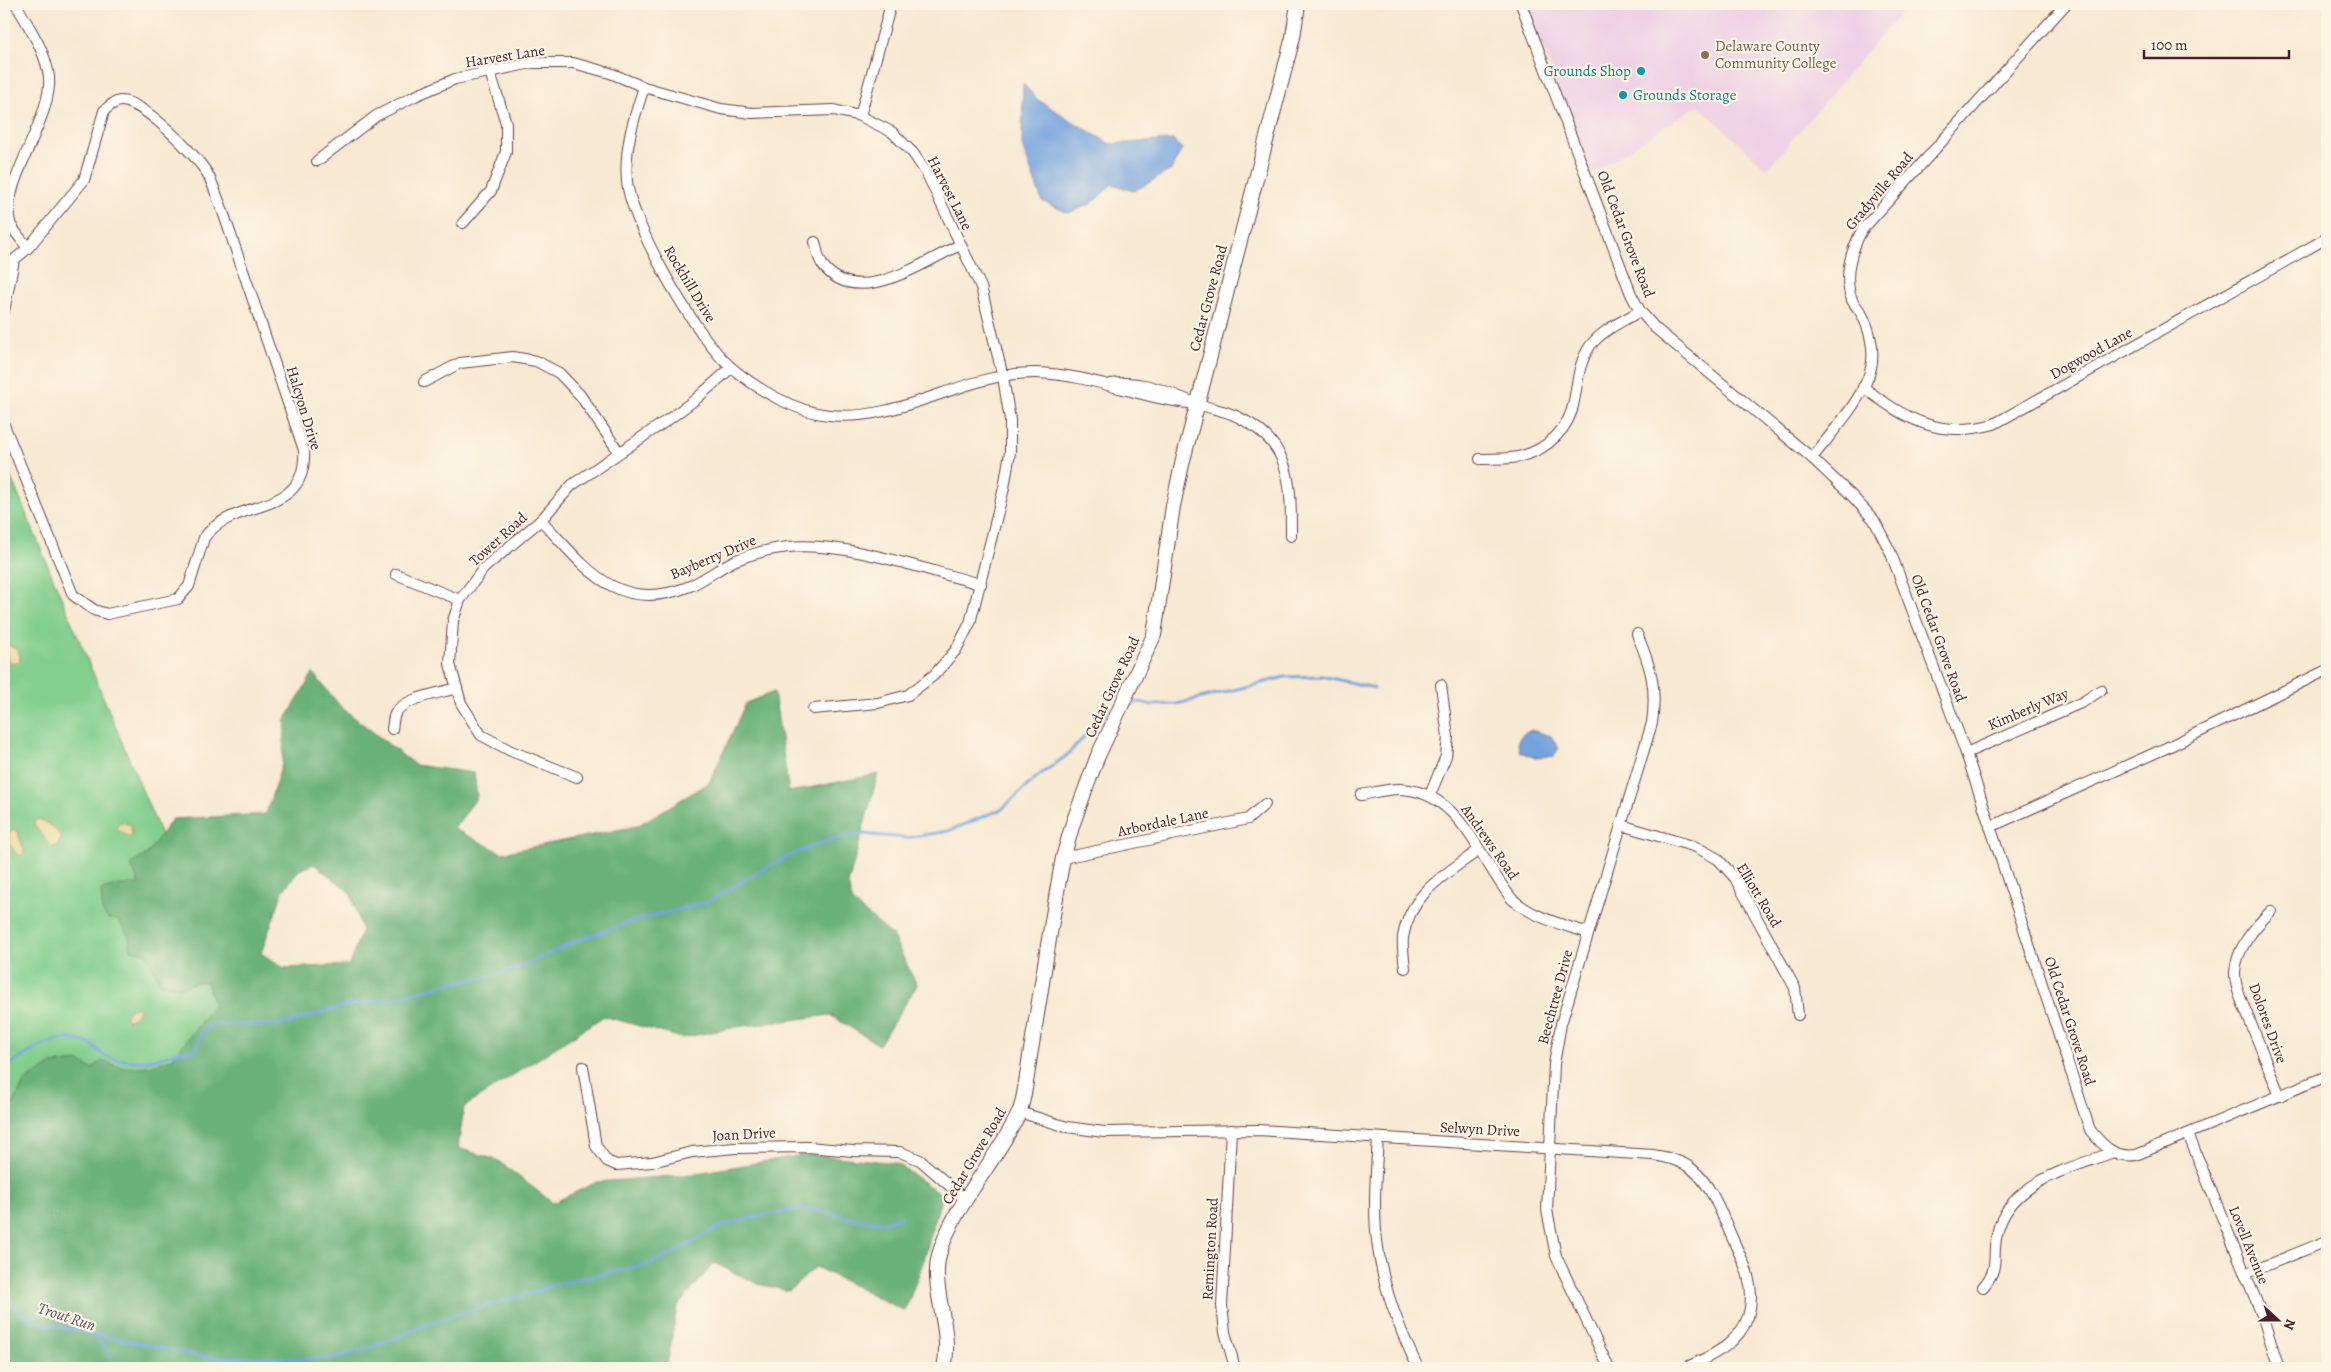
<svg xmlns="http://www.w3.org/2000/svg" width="2331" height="1372" font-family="Alegreya,serif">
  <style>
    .built { fill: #efd0e6 }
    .green { fill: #82ce8d; stroke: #66765c }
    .forest { fill: #69b178; stroke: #5a6852; fill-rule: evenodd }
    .sand { fill: #eeda9e; stroke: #9c7c64 }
    .water { fill: #73a3dd; stroke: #5e6184 }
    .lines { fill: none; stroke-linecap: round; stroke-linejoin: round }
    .stream { stroke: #73a3dd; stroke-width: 3 }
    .street-casing { stroke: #643d44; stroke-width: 12 }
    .secondary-casing { stroke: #643d44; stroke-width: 16 }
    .street { stroke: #fff; stroke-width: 10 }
    .secondary { stroke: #fff; stroke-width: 14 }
    .education-dot { fill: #8d6e63; stroke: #fcf5e5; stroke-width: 2 }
    .culture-dot { fill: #0f9aa8; stroke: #fcf5e5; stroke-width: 2 }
    .labels { text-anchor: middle; stroke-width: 4.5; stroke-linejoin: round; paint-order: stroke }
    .education-label { font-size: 15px; fill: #785e54; stroke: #fcf5e5; text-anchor: start }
    .street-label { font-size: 15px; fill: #4a1f2b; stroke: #fcf5e5 }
    .culture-label { font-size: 15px; fill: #0d838f; stroke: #fcf5e5; text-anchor: end }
    .water-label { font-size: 16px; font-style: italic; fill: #5a5472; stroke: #fcf5e5 }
  </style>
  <rect width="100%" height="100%" fill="#fcf5e5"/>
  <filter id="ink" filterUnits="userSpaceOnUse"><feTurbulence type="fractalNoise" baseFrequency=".02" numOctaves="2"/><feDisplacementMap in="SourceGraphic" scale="10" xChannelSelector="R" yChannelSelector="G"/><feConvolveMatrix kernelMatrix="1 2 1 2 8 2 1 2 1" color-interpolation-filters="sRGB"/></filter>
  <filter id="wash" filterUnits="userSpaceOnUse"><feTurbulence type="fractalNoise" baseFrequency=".0096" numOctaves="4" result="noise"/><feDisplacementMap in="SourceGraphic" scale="20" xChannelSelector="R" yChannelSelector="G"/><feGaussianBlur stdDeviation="1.12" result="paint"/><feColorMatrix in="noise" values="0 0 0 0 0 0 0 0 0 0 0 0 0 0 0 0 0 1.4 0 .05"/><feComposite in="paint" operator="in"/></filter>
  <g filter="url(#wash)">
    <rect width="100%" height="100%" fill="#f8e9d2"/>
    <path class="built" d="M1526,4H1908L1767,169L1698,105L1592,174Z"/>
    <path class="green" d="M4,461L253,1054L4,1290Z"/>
    <path class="forest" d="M313,673L341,707L415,765L474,773L477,797L454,829L502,853L637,826L709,783L746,703L774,692L789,792L878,774L848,884L852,902L892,935L917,985L879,1045L830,1015L736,1027L682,1038L604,1016L464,1107L458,1148L497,1160L553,1203L597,1182L685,1175L809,1154L896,1163L942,1195L924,1260L905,1311L816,1267L789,1291L758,1284L714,1263L677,1307L667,1366L634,1368H4V1111L13,1104L25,1081L52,1064L78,1061L92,1069L102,1061L123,1068L150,1066L172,1059L214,1005L207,982H196L183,987L161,984L146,953L131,950L129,937L118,920L108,919L102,911L101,890L121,885L139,884L131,864L148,853L172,819L266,814L282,764L286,719ZM314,864L350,892L362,930L349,965L284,968L261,953L283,891L299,870Z"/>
    <g class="sand">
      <path d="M8,645L18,650L20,657L19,663H13L6,658L7,653H4V645Z"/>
      <path d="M38,819C49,823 56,828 61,838L57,846L51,847C47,839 36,831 34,822Z"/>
      <path d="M122,822L131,825L132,836H128L116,829L118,823Z"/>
      <path d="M13,829L18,832C19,840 24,846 24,853L21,856L16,853L9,843V834Z"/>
      <path d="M134,1008H138L139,1011L128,1021L125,1015Z"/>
    </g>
    <g class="water">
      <path d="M1023,84L1038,100L1110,144L1174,140L1182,149L1171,170L1134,191L1112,184L1091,204L1068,213L1042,201L1022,146Z"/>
      <path d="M1531,730L1551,736L1559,748L1554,756L1533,757L1520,752C1516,739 1518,737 1531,730Z"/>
    </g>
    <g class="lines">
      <g class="stream">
        <path d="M1125,706L1140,702L1153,705L1177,704L1285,677L1322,676L1374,688"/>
        <path d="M4,1065L10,1064C38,1048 55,1030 90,1044C96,1046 99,1053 105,1056C114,1060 129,1061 139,1061C159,1061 175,1049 195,1051L201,1032L211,1024L280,1025L351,1004L390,999L455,982L497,975L527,964L578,940L635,920L707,902L767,867L800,851L835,838L863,834L906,838L948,831L1002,809L1038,776L1066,756L1102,718L1112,711"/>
        <path d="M4,1294L14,1308L36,1322L94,1334L206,1357L330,1359L375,1346L437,1320L531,1293L560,1283L648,1264L671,1254L720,1226L756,1217L799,1209L815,1210L865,1221L885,1222L901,1216"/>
        <path d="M94,1335L106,1349L113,1368"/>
      </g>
    </g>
  </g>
  <g filter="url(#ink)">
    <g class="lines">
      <defs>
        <g id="street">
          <path d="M16,4C28,26 46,51 49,77C53,118 0,184 10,223C14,232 23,241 28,248"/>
          <path d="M1521,4L1631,294L1640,311L1655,328L1812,458L1853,497L1874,520L1890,551L1966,753L2090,1130C2103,1146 2114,1158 2136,1155L2327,1076"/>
          <path d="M644,87C634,118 624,148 627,181C630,223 699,342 732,368C757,389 795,412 829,415C900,423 965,372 1036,373C1092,374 1142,400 1197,404"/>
          <path d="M860,116L891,4"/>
          <path d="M317,161L376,116L415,96L455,79L532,63H573L610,73L644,87L721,109L752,113L834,110L860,116L892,132L913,153L927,174L981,287L1003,377L1010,420V452L1004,488L970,623L956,650L934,675L908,695L878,703L813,709"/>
          <path d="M463,223L491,191L506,152V123L490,72"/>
          <path d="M815,242C817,249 818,258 822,264C855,311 923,262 960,245"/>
          <path d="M4,311L14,260L28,248L84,180L104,111C108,107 113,102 120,101C142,99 196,155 207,173C213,183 216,195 221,206L304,450C308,519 233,496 204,538L189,586L178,599L107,614L94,610L73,595L4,425"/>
          <path d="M424,382L460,363L513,357L536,361L559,373L580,395L619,452"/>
          <path d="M1111,384C1146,379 1167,393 1198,404C1211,409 1225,410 1238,417C1292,443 1291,483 1291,536"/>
          <path d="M1863,387C1907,420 1939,439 1994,424L2327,238"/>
          <path d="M1812,458C1831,433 1864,399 1871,368C1875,350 1870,329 1861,313C1858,308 1854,304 1852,300C1843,277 1851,251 1862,230L2066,4"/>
          <path d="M1480,459C1493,458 1509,460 1522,456C1548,449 1570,428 1574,401C1578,381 1578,364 1590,346C1602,330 1623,321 1640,311"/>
          <path d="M541,520C585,567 618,616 690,586C706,579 720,567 736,560C753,553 770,549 788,547C845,541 925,570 981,584"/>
          <path d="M396,574L460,600"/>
          <path d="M392,729C393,724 393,718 395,714C402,698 441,693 457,688"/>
          <path d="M1966,753L2083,702L2101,690"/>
          <path d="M577,777L511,751L481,735L461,703L450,664L453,621L460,600L484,568L541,520L572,485L669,419L696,399L731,368"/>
          <path d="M1361,795C1373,793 1386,789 1399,789C1460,790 1479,859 1512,899C1534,918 1561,924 1588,933"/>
          <path d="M1430,795L1446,756L1448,737L1441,685"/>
          <path d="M1621,825L1696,847L1718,859L1735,878L1795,988L1798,1015"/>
          <path d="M1990,827L2166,748L2327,670"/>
          <path d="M1063,858L1248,819L1265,804"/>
          <path d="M2271,911C2255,927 2236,948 2235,973C2235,990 2245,1008 2251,1024C2261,1048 2270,1072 2280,1096"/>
          <path d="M1405,968C1404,958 1402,947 1403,937C1411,892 1445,875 1479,850"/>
          <path d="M583,1067L596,1146L607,1161L616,1165L652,1162L692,1152L735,1148L808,1147L853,1151L900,1152L920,1160L966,1200"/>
          <path d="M1019,1112L1067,1127L1104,1132L1258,1130L1653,1155C1666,1157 1681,1160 1692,1169C1714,1187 1723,1219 1735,1244C1739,1254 1746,1265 1748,1276C1752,1289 1752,1303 1748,1317C1738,1345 1711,1356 1685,1368"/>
          <path d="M1231,1130L1222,1306L1225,1332L1235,1368"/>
          <path d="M2188,1134L2262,1315L2279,1368"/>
          <path d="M1378,1138C1376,1172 1373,1207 1377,1241C1382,1286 1399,1328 1418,1368"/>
          <path d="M2245,1274L2327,1241"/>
          <path d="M1983,1287C2001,1266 1991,1258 1997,1234C2009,1181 2068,1170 2113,1152"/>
          <path d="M1609,1368L1556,1256L1547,1210L1554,1064L1561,1024L1652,723C1657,687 1651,667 1637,634"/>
        </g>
        <path id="secondary" d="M944,1368C953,1331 930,1288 939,1255C952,1207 998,1159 1019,1113C1025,1099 1028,1066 1031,1050C1042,986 1051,922 1063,858L1073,823L1097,758L1154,635L1173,506L1183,460L1293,37L1298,4"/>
      </defs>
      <use href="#street" class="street-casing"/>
      <use href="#secondary" class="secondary-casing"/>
      <use href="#street" class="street"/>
      <use href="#secondary" class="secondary"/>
    </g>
  </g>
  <circle class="education-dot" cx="1705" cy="55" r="5"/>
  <g class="culture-dot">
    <circle cx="1641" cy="71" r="5"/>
    <circle cx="1623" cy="95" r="5"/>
  </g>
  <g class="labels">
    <g class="education-label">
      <text x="1715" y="51">Delaware County<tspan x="1715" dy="17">Community College</tspan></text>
    </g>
    <g class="street-label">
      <text transform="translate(505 56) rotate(-9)" y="5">Harvest Lane</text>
      <text transform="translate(1879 191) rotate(-50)" y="5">Gradyville Road</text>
      <text transform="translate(950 193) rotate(63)" y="5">Harvest Lane</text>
      <text transform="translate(1626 234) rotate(69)" y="5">Old Cedar Grove Road</text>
      <text transform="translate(690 284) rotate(59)" y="5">Rockhill Drive</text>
      <text transform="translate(1208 298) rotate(-75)" y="5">Cedar Grove Road</text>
      <text transform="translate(2091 353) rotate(-29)" y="5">Dogwood Lane</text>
      <text transform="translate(304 408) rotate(73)" y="5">Halcyon Drive</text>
      <text transform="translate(498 539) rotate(-42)" y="5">Tower Road</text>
      <text transform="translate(713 557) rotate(-23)" y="5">Bayberry Drive</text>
      <text transform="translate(1939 638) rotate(70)" y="5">Old Cedar Grove Road</text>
      <text transform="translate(1112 687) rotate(-65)" y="5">Cedar Grove Road</text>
      <text transform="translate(2028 709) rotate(-23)" y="5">Kimberly Way</text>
      <text transform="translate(1163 822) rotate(-12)" y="5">Arbordale Lane</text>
      <text transform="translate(1490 842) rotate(55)" y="5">Andrews Road</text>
      <text transform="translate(1759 895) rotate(59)" y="5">Elliott Road</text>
      <text transform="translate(1555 997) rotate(-75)" y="5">Beechtree Drive</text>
      <text transform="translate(2070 1021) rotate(72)" y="5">Old Cedar Grove Road</text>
      <text transform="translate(2268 1023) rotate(70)" y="5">Dolores Drive</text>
      <text transform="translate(1480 1129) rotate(3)" y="5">Selwyn Drive</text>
      <text transform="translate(744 1134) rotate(-3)" y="5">Joan Drive</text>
      <text transform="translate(974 1156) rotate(-59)" y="5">Cedar Grove Road</text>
      <text transform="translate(2249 1245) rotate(68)" y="5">Lovell Avenue</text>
      <text transform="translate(1210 1249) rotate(-87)" y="5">Remington Road</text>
    </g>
    <g class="culture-label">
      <text x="1631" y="76">Grounds Shop</text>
      <text x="1633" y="100" text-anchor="start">Grounds Storage</text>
    </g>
    <g class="water-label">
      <text transform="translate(67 1316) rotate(18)" y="6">Trout Run</text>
    </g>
  </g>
  <rect width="2331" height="1372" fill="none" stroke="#fcf5e5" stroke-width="20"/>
  <g transform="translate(2278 1320) rotate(111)" stroke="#fcf5e5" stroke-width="4" paint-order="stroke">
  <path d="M0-4L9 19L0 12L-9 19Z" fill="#4a1f2b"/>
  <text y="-8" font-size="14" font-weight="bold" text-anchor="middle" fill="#4a1f2b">N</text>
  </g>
  <path d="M2144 50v8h145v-8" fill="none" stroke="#4a1f2b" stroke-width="2.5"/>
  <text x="2151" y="50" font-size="15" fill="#4a1f2b" stroke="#fcf5e5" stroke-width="4" paint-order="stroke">100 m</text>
</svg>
